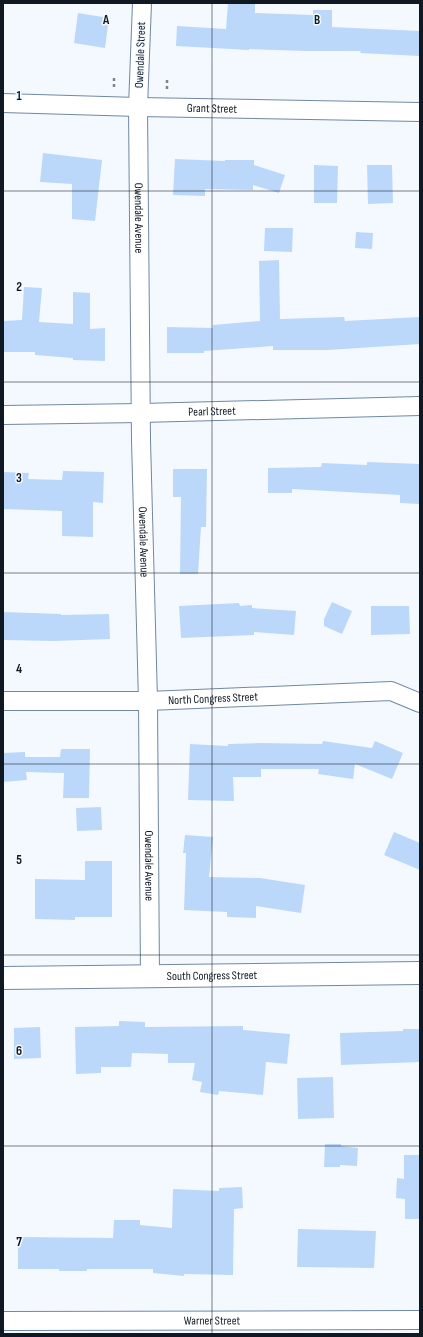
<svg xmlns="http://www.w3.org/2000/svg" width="423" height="1337" font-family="'Sofia Sans Condensed',sans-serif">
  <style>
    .building { fill: #bbd8fb }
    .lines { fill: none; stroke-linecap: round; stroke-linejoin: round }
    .street-casing { stroke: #7187a2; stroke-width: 20 }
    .secondary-casing { stroke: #7187a2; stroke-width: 24 }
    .path { stroke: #7d848c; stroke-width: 2.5; stroke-dasharray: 3 3; stroke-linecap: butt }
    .street { stroke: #fff; stroke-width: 18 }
    .secondary { stroke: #fff; stroke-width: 22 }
    .grid { fill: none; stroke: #101923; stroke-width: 1; stroke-opacity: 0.55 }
    .labels { text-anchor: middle; stroke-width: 3; stroke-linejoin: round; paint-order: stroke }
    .street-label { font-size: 12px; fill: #101923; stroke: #f4f9ff }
    .grid-label { font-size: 13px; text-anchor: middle; font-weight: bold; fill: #101923; stroke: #f4f9ff; stroke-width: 3; stroke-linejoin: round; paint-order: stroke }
  </style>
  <rect width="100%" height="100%" fill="#f4f9ff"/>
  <g class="building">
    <path d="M228,3H255V13L313,15V10H332V27L420,31V56L360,53L361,51H305L249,49V50L176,46L177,26L226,29Z"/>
    <path d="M78,13L109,18L105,48L74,43Z"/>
    <path d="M43,153L102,160L95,221L72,219V184L40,182Z"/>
    <path d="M175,159L225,161V160H254V165L285,175L279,193L253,185V190L205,189V196L173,195Z"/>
    <path d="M314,165L338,166L337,203H314Z"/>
    <path d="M367,165H392L393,203L368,204Z"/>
    <path d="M265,228H293L292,252L264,251Z"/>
    <path d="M356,232L373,233L372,249L355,248Z"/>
    <path d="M279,260L280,319L344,317L345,321L420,317V344L328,350H273V346L204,351V353H167V327L213,328V325L260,321L259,261Z"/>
    <path d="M24,287L42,288L39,322L73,324V292L90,293V329L105,328V361L73,360V358L35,355V352H3V321L22,320Z"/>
    <path d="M367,462L420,464V504L400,503V495L292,489V493H268V468L321,467L322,463L367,465Z"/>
    <path d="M173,469H207L206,527H201L198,574H180L181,497H173Z"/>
    <path d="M63,471L104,472L103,503L93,502V537L62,536V511L3,509V472L29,473L28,479L62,480Z"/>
    <path d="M332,602L352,611L342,634L324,626V619Z"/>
    <path d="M239,603L240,606L252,605V608L296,611L294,635L254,632V635L181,638L179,606Z"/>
    <path d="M371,606H409L410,634L371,635Z"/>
    <path d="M3,612L61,614V615L109,614L110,639L54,641L3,640Z"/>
    <path d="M323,741L372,748L375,741L403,753L392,779L355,764L353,779L318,774L319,769H261V777H233L234,801L188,800L190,744L228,746V744L260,743L322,744Z"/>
    <path d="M61,749H90L89,798H63L64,773L26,772L27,780L3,782V753L25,752V757H60Z"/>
    <path d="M101,807L102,830L77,831L76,808Z"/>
    <path d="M394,832L420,843V870L384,855Z"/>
    <path d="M185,835L213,837L209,877L260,878L305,885L301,913L256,906V918L227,917V912L184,910L186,853H183Z"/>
    <path d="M85,861H112V917H75V920L35,919V879L85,880Z"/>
    <path d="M119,1021L145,1022V1027L243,1026V1030L290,1034L287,1064L266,1062L263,1095L219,1091L218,1095L200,1092L202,1082L192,1080L195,1063H168V1054L132,1053L131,1067H101V1073L76,1074L75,1027L119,1026Z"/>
    <path d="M40,1027L41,1058L14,1059V1028Z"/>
    <path d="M403,1029H420V1062L341,1065L340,1033L403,1031Z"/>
    <path d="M333,1077L334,1118L298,1119L297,1078Z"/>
    <path d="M325,1144H341V1146L358,1148L357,1166L340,1165V1167H324Z"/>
    <path d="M404,1155H420V1219H405V1199L396,1198L397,1178L404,1179Z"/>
    <path d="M242,1187L243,1208L234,1209L233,1275L184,1274V1276L153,1273V1269H87V1271H59V1269H18V1237L113,1238L114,1220H140V1225L172,1228L173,1189L219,1191V1188Z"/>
    <path d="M298,1229L376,1231L374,1268L297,1267Z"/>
  </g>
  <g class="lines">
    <defs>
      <g id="street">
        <path id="s1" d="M142,3L138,107L141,440L148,701L150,977"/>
        <path id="s2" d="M3,103L138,107L420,112"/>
        <path id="s3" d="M3,415L141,413L420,406"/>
        <path id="s4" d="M3,701H148L391,691L420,703"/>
        <path id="s5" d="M3,1321L420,1320"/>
      </g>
      <g id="secondary">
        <path id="s6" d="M3,978L420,973"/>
      </g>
    </defs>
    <use href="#street" class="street-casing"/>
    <use href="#secondary" class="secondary-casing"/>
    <g class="path">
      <path d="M114,78V88"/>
      <path d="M167,89V78"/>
    </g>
    <use href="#street" class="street"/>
    <use href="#secondary" class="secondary"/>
  </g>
  <path class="grid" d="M212,3V1334M3,191H420M3,382H420M3,573H420M3,764H420M3,955H420M3,1146H420"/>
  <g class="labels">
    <g class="street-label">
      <text transform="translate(140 55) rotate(-88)" y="4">Owendale Street</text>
      <text dy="4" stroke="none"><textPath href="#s2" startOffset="209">Grant Street</textPath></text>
      <text dy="4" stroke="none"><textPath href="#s1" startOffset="215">Owendale Avenue</textPath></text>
      <text dy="4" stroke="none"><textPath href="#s3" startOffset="209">Pearl Street</textPath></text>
      <text dy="4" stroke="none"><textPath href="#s1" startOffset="539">Owendale Avenue</textPath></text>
      <text dy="4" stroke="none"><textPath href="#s4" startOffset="210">North Congress Street</textPath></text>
      <text dy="4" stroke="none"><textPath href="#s1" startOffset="863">Owendale Avenue</textPath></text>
      <text dy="4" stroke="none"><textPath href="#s6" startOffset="209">South Congress Street</textPath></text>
      <text dy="4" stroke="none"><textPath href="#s5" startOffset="209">Warner Street</textPath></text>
    </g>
  </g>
  <g class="grid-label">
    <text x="106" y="24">A</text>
    <text x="317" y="24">B</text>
    <text x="19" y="100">1</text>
    <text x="19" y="291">2</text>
    <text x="19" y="482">3</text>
    <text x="19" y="673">4</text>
    <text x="19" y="864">5</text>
    <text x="19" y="1055">6</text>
    <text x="19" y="1246">7</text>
  </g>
  <rect width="423" height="1337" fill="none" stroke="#101923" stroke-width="8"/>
</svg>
